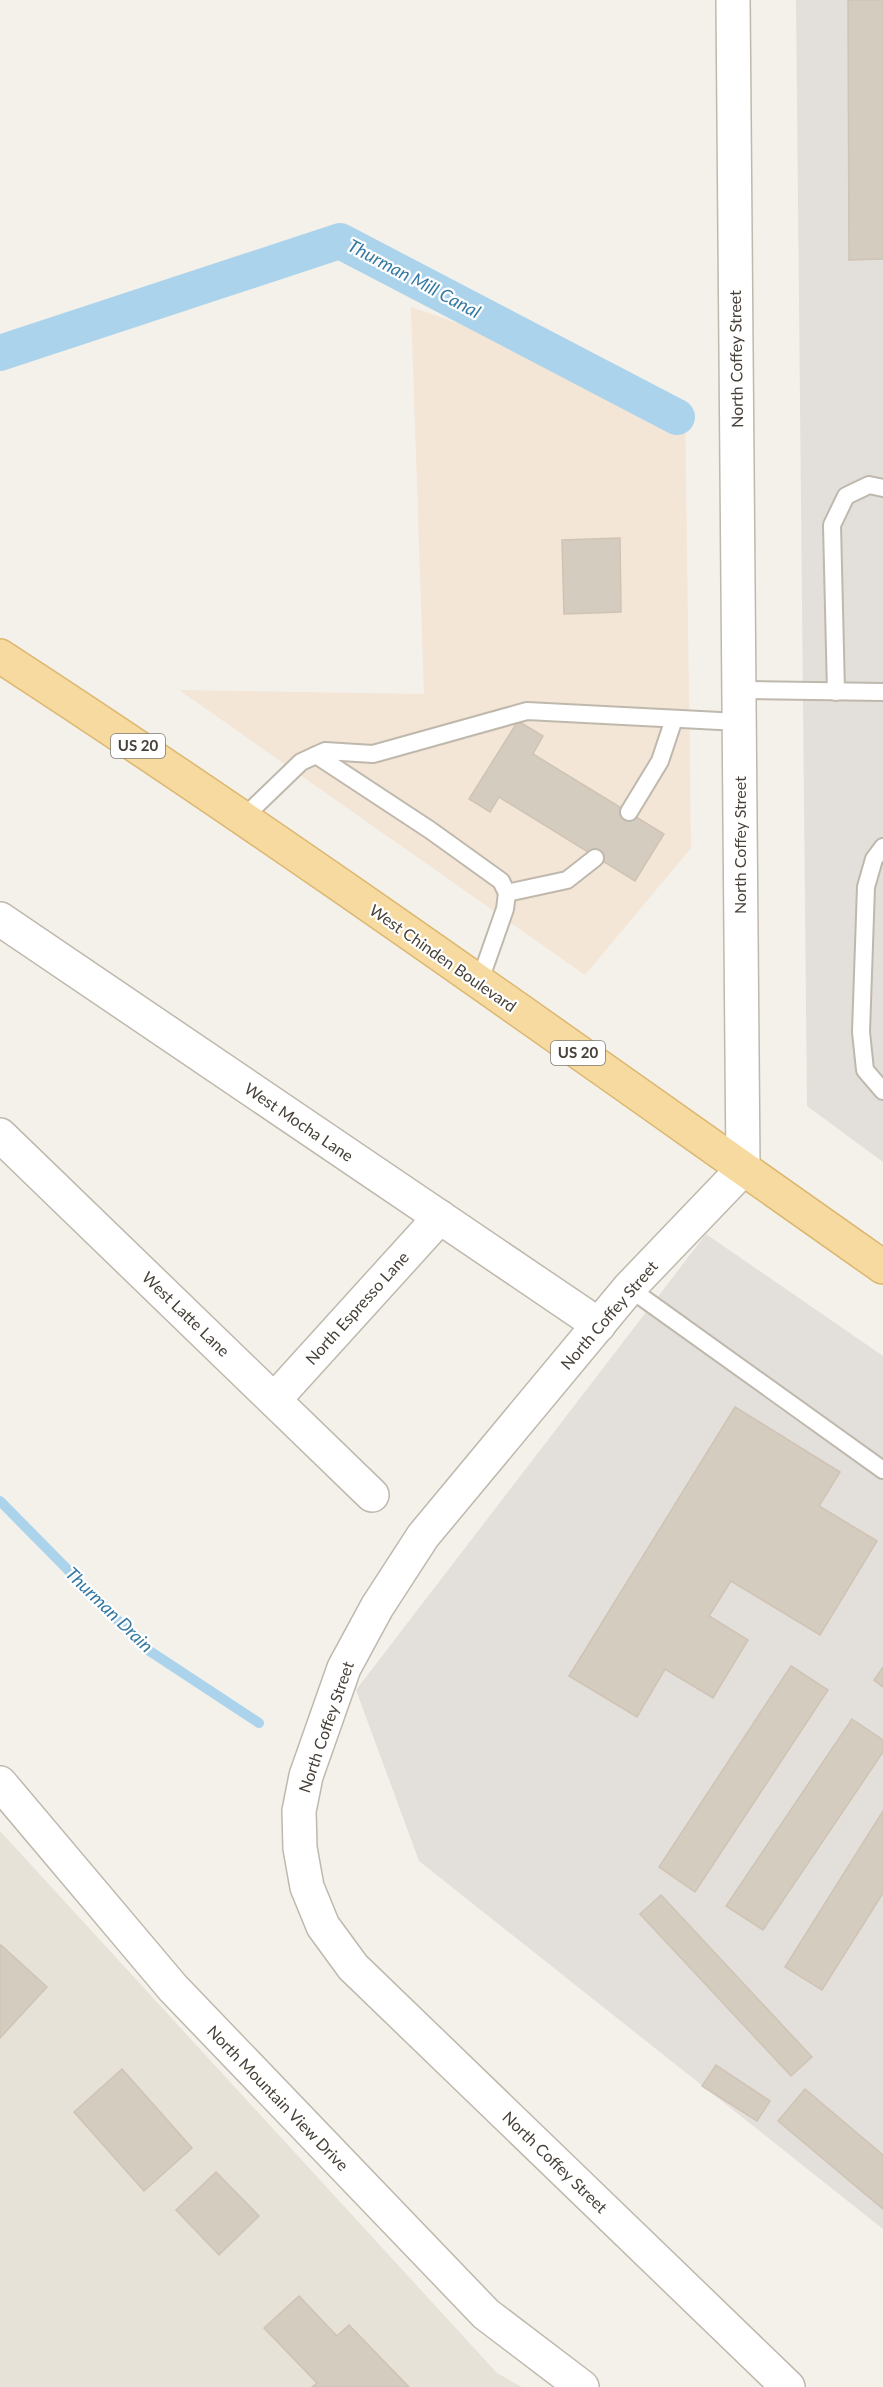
<svg xmlns="http://www.w3.org/2000/svg" width="883" height="2387" font-family="Lato,sans-serif">
  <style>
    .residential { fill: #e7e2d8 }
    .commercial { fill: #f4e6d7 }
    .industrial { fill: #e3dfdb }
    .lines { fill: none; stroke-linecap: round; stroke-linejoin: round }
    .stream { stroke: #abd4ec; stroke-width: 10 }
    .canal { stroke: #abd4ec; stroke-width: 36 }
    .building { fill: #d5ccc0; stroke: #cfc3b4; stroke-width: 1.5 }
    .service-casing { stroke: #bfb8ad; stroke-width: 20 }
    .minor-casing { stroke: #bfb8ad; stroke-width: 36 }
    .tertiary-casing { stroke: #bfb8ad; stroke-width: 36 }
    .primary-casing { stroke: #dcb770; stroke-width: 36 }
    .service { stroke: #fff; stroke-width: 16 }
    .minor { stroke: #fff; stroke-width: 33 }
    .tertiary { stroke: #fff; stroke-width: 33 }
    .primary { stroke: #f7daa0; stroke-width: 33 }
    .labels { text-anchor: middle; stroke-width: 4.5; stroke-linejoin: round; paint-order: stroke }
    .shield { fill: #fff; stroke: #7e7a74; stroke-width: 1.5 }
    .shield-label { font-size: 15px; font-weight: bold; fill: #474138 }
    .street-label { font-size: 16px; fill: #474138; stroke: #fff }
    .water-label { font-size: 18px; font-style: italic; fill: #367aa4; stroke: #fff }
  </style>
  <rect width="100%" height="100%" fill="#f4f0ea"/>
  <path class="residential" d="M0,1831L497,2373L522,2387H0Z"/>
  <path class="commercial" d="M411,307L685,401L691,848L585,975L179,690L424,694Z"/>
  <g class="industrial">
    <path d="M796,0H883V1162L807,1106Z"/>
    <path d="M706,1234L883,1356V2229L419,1861L356,1690Z"/>
  </g>
  <g class="lines">
    <path class="stream" d="M0,1501L145,1648L259,1723"/>
    <path class="canal" d="M0,353L340,241L677,417"/>
  </g>
  <g class="building">
    <path d="M848,0H883V259L849,260Z"/>
    <path d="M620,538L621,612L564,614L562,540Z"/>
    <path d="M518,721L543,736L533,754L664,834L635,881L499,797L490,812L469,799Z"/>
    <path d="M735,1407L840,1472L819,1506L877,1541L820,1635L731,1581L709,1616L748,1640L713,1698L665,1669L637,1717L569,1676Z"/>
    <path d="M791,1666L828,1690L695,1892L659,1867Z"/>
    <path d="M883,1667V1687L874,1680Z"/>
    <path d="M852,1719L883,1740V1752L763,1930L726,1906Z"/>
    <path d="M883,1811V1893L822,1990L785,1967Z"/>
    <path d="M661,1895L812,2057L791,2076L640,1914Z"/>
    <path d="M1,1945L47,1987L0,2038V1947Z"/>
    <path d="M716,2065L770,2101L757,2121L702,2086Z"/>
    <path d="M122,2069L192,2148L144,2191L74,2112Z"/>
    <path d="M805,2089L883,2155V2209L778,2121Z"/>
    <path d="M216,2172L259,2216L219,2255L176,2210Z"/>
    <path d="M299,2296L337,2336L349,2325L409,2387H312L317,2383L264,2328Z"/>
  </g>
  <g class="lines">
    <defs>
      <g id="service">
        <path d="M739,690L883,692"/>
        <path d="M836,692L832,525L846,496L869,485L883,488"/>
        <path d="M316,755L430,830L501,881L507,893L505,909L479,983"/>
        <path d="M629,812L660,761L674,719"/>
        <path d="M243,818L301,762L325,751L373,754L527,711L739,722"/>
        <path d="M883,847L874,859L866,887L861,1032L865,1070L883,1091"/>
        <path d="M507,893L567,880L595,858"/>
        <path d="M629,1288L883,1470"/>
      </g>
      <g id="minor">
        <path d="M0,919L599,1325"/>
        <path d="M0,1135L372,1495"/>
        <path d="M743,1169L629,1288L423,1536L377,1607L344,1668L306,1776L299,1811L300,1848L307,1887L323,1926L353,1967L788,2387"/>
        <path d="M274,1400L440,1217"/>
        <path d="M0,1783L173,1988L486,2314L582,2387"/>
      </g>
      <path id="tertiary" d="M733,0L743,1169"/>
      <path id="primary" d="M0,656C300,851 590,1061 883,1267"/>
    </defs>
    <use href="#service" class="service-casing"/>
    <use href="#minor" class="minor-casing"/>
    <use href="#tertiary" class="tertiary-casing"/>
    <use href="#primary" class="primary-casing"/>
    <use href="#service" class="service"/>
    <use href="#minor" class="minor"/>
    <use href="#tertiary" class="tertiary"/>
    <use href="#primary" class="primary"/>
  </g>
  <g class="labels">
    <g class="shield">
      <rect x="111" y="734" width="54" height="24" rx="4.5"/>
      <rect x="551" y="1041" width="54" height="24" rx="4.5"/>
    </g>
    <g class="shield-label">
      <text x="138" y="751">US 20</text>
      <text x="578" y="1058">US 20</text>
    </g>
    <g class="street-label">
      <text transform="translate(736 359) rotate(-91)" y="6">North Coffey Street</text>
      <text transform="translate(740 845) rotate(-90)" y="6">North Coffey Street</text>
      <text transform="translate(443 958) rotate(35)" y="6">West Chinden Boulevard</text>
      <text transform="translate(299 1122) rotate(34)" y="6">West Mocha Lane</text>
      <text transform="translate(357 1308) rotate(-48)" y="6">North Espresso Lane</text>
      <text transform="translate(186 1314) rotate(44)" y="6">West Latte Lane</text>
      <text transform="translate(609 1315) rotate(-49)" y="6">North Coffey Street</text>
      <text transform="translate(326 1727) rotate(-71)" y="6">North Coffey Street</text>
      <text transform="translate(278 2098) rotate(46)" y="6">North Mountain View Drive</text>
      <text transform="translate(555 2162) rotate(44)" y="6">North Coffey Street</text>
    </g>
    <g class="water-label">
      <text transform="translate(414 279) rotate(28)" y="6">Thurman Mill Canal</text>
      <text transform="translate(109 1610) rotate(44)" y="6">Thurman Drain</text>
    </g>
  </g>
</svg>
